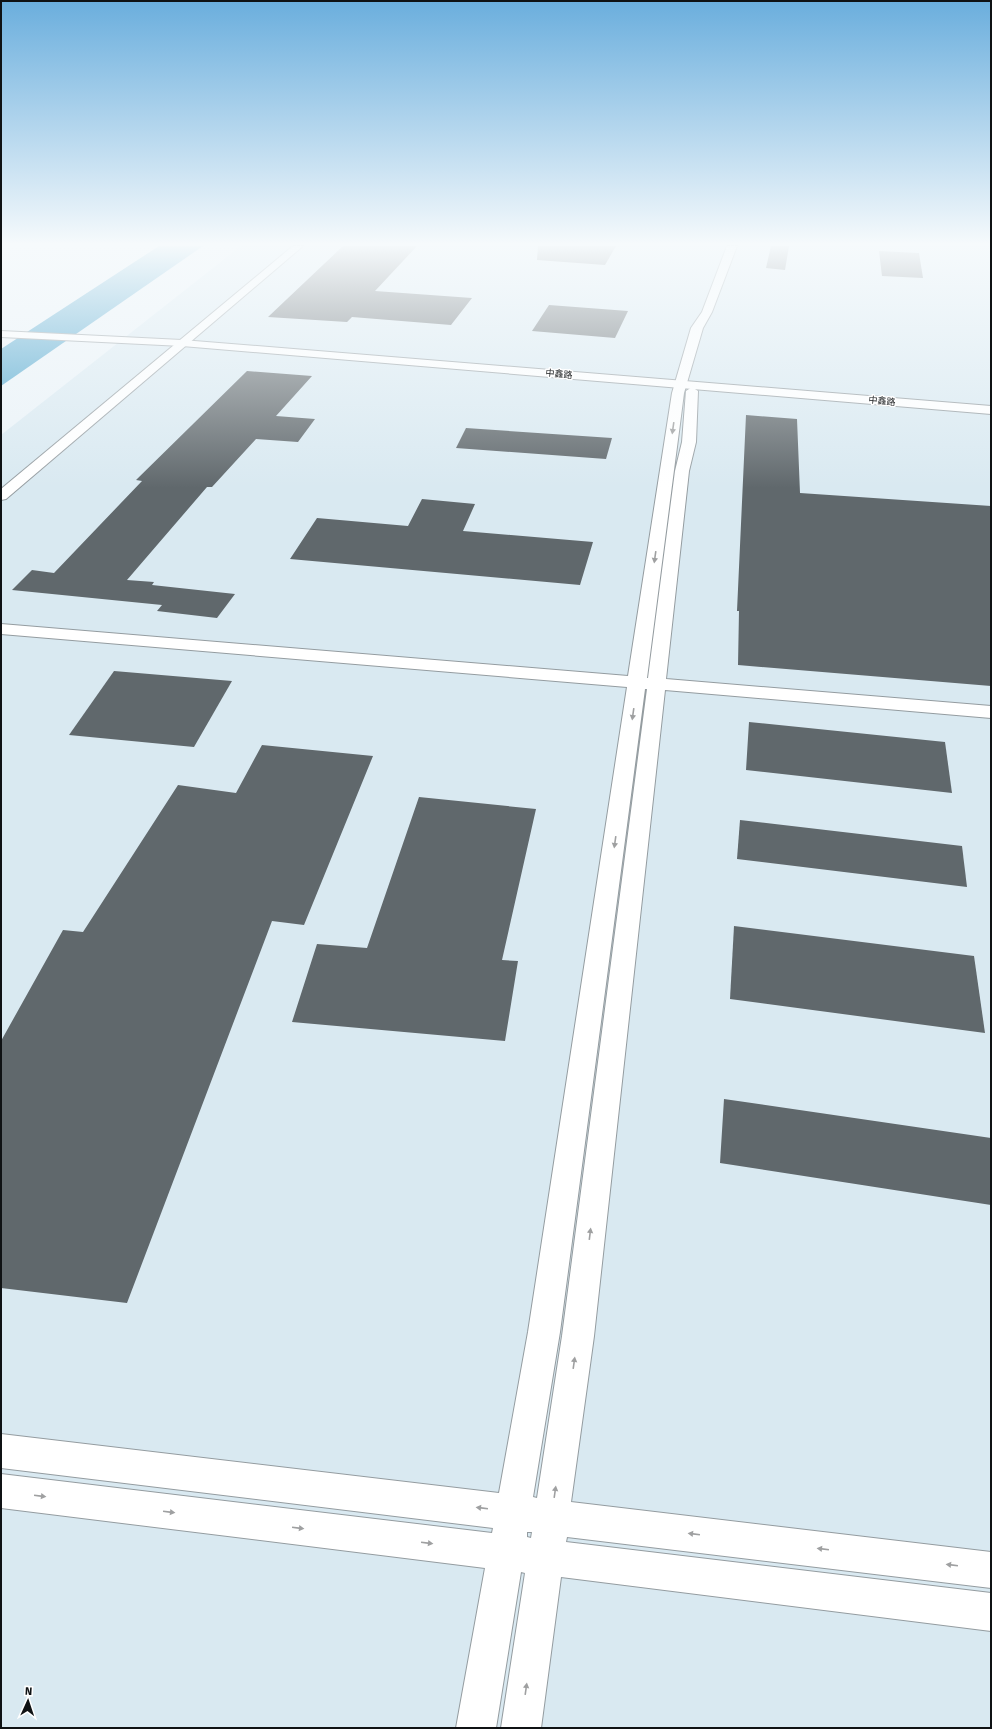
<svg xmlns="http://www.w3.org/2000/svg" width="992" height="1729" font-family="'Fira Sans','Noto Sans SC',sans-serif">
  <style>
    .built { fill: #d9e9f1 }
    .water { fill: #4da4cc }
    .building { fill: #60686c }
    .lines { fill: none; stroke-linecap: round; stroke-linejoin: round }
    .tertiary-casing { stroke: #949ca0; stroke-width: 2 }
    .secondary-casing { stroke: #949ca0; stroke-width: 2 }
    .tertiary { fill: #fff; fill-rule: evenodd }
    .secondary { fill: #fff; fill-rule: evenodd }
    .oneway { fill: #9fa0a1 }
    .labels { text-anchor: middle; stroke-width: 3; stroke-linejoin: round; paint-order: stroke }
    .far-street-label { font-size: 9px; fill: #0f1214; stroke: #fff }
  </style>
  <rect width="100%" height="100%" fill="#ebf3f8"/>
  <path class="built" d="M241,246H991V1728H1V435Z"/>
  <path class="water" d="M159,246H203L1,386V349Z"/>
  <g class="building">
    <path d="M343,246H417L375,291L472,298L451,325L352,317L347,322L268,317Z"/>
    <path d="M538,246H616L605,265L537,260Z"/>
    <path d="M771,246H789L785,270L766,268Z"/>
    <path d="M879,251L919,253L923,278L882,276Z"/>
    <path d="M549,305L628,311L615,338L532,331Z"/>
    <path d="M247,371L312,376L276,416L315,419L298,442L256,439L212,487H207L127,580L154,582L152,585L235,594L217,618L157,611L162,605L12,590L32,570L54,573L142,481L136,480Z"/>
    <path d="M746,415L797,419L800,493L991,506V686L738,665L739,611H737Z"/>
    <path d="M466,428L612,438L606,459L456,448Z"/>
    <path d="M422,499L475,504L463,531L593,542L580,585L290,559L317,518L408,526Z"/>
    <path d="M114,671L232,681L194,747L69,735Z"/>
    <path d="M749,722L945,742L952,793L746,770Z"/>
    <path d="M262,745L373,756L304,925L272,921L127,1303L1,1288V1041L63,930L83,932L178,785L236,793Z"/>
    <path d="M419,797L536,809L502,960L518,961L505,1041L292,1022L317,944L367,948Z"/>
    <path d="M740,820L962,846L967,887L737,859Z"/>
    <path d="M734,926L974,956L985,1033L730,999Z"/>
    <path d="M724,1099L991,1138V1205L720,1163Z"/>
  </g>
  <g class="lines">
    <defs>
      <g id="tertiary">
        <path d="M293,246H303L6,499L1,500V489Z"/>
        <path d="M727,246H737L712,312L703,328L684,393L647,678H648L675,471L682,442L686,391L692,387L698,391L696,442L689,471L666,679L991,706V718L665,690L594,1336L571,1502L991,1552V1588L567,1537L566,1542L991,1593V1631L561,1577L541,1728H501L525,1573L521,1572L496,1728H456L485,1568L1,1508V1474L492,1533L493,1528L1,1468V1434L499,1493L528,1332L627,687L1,634V624L628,676L672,393L691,328L702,312ZM645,689H647L562,1336L537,1498L533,1497L560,1332ZM527,1532H532L531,1538L527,1537Z"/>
      </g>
      <path id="secondary" d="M1,331L182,340L991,406V414L182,346L1,337Z"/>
    </defs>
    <use href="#tertiary" class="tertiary-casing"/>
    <use href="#secondary" class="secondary-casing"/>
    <use href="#tertiary" class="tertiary"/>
    <use href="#secondary" class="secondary"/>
  </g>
  <defs><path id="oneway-solid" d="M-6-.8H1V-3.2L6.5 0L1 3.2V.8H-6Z"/></defs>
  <g class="oneway">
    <use href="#oneway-solid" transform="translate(673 428) rotate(98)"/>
    <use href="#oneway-solid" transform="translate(655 557) rotate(98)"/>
    <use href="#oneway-solid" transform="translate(633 714) rotate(98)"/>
    <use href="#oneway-solid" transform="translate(615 842) rotate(98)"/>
    <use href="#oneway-solid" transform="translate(590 1234) rotate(-83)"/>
    <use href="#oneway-solid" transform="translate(574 1363) rotate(-82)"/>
    <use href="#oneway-solid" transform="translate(555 1492) rotate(-82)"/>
    <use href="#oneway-solid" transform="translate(40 1496) rotate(7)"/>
    <use href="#oneway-solid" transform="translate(482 1508) rotate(-173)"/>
    <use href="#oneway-solid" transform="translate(169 1512) rotate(7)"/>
    <use href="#oneway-solid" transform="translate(298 1528) rotate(7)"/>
    <use href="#oneway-solid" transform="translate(694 1534) rotate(-173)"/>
    <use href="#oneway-solid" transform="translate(427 1543) rotate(7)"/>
    <use href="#oneway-solid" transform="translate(823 1549) rotate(-173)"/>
    <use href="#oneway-solid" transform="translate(952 1565) rotate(-173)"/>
    <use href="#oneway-solid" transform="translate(526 1689) rotate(-82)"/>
  </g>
  <linearGradient id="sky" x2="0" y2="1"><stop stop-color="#6aaedd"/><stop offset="0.5" stop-color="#f6fafc"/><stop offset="1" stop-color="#f6fafc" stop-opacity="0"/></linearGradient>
  <rect width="992" height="488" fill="url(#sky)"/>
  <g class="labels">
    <g class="far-street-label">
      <text transform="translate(559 374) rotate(5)" y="3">中鑫路</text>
      <text transform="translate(882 401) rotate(5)" y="3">中鑫路</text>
    </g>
  </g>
  <rect width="992" height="1729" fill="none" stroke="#0f1214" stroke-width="4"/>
  <g transform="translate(28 1701) rotate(3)" stroke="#ffffff" stroke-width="3" paint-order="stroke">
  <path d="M0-3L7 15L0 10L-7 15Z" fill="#0f1214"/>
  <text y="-6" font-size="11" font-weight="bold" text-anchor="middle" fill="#0f1214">N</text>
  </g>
</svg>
